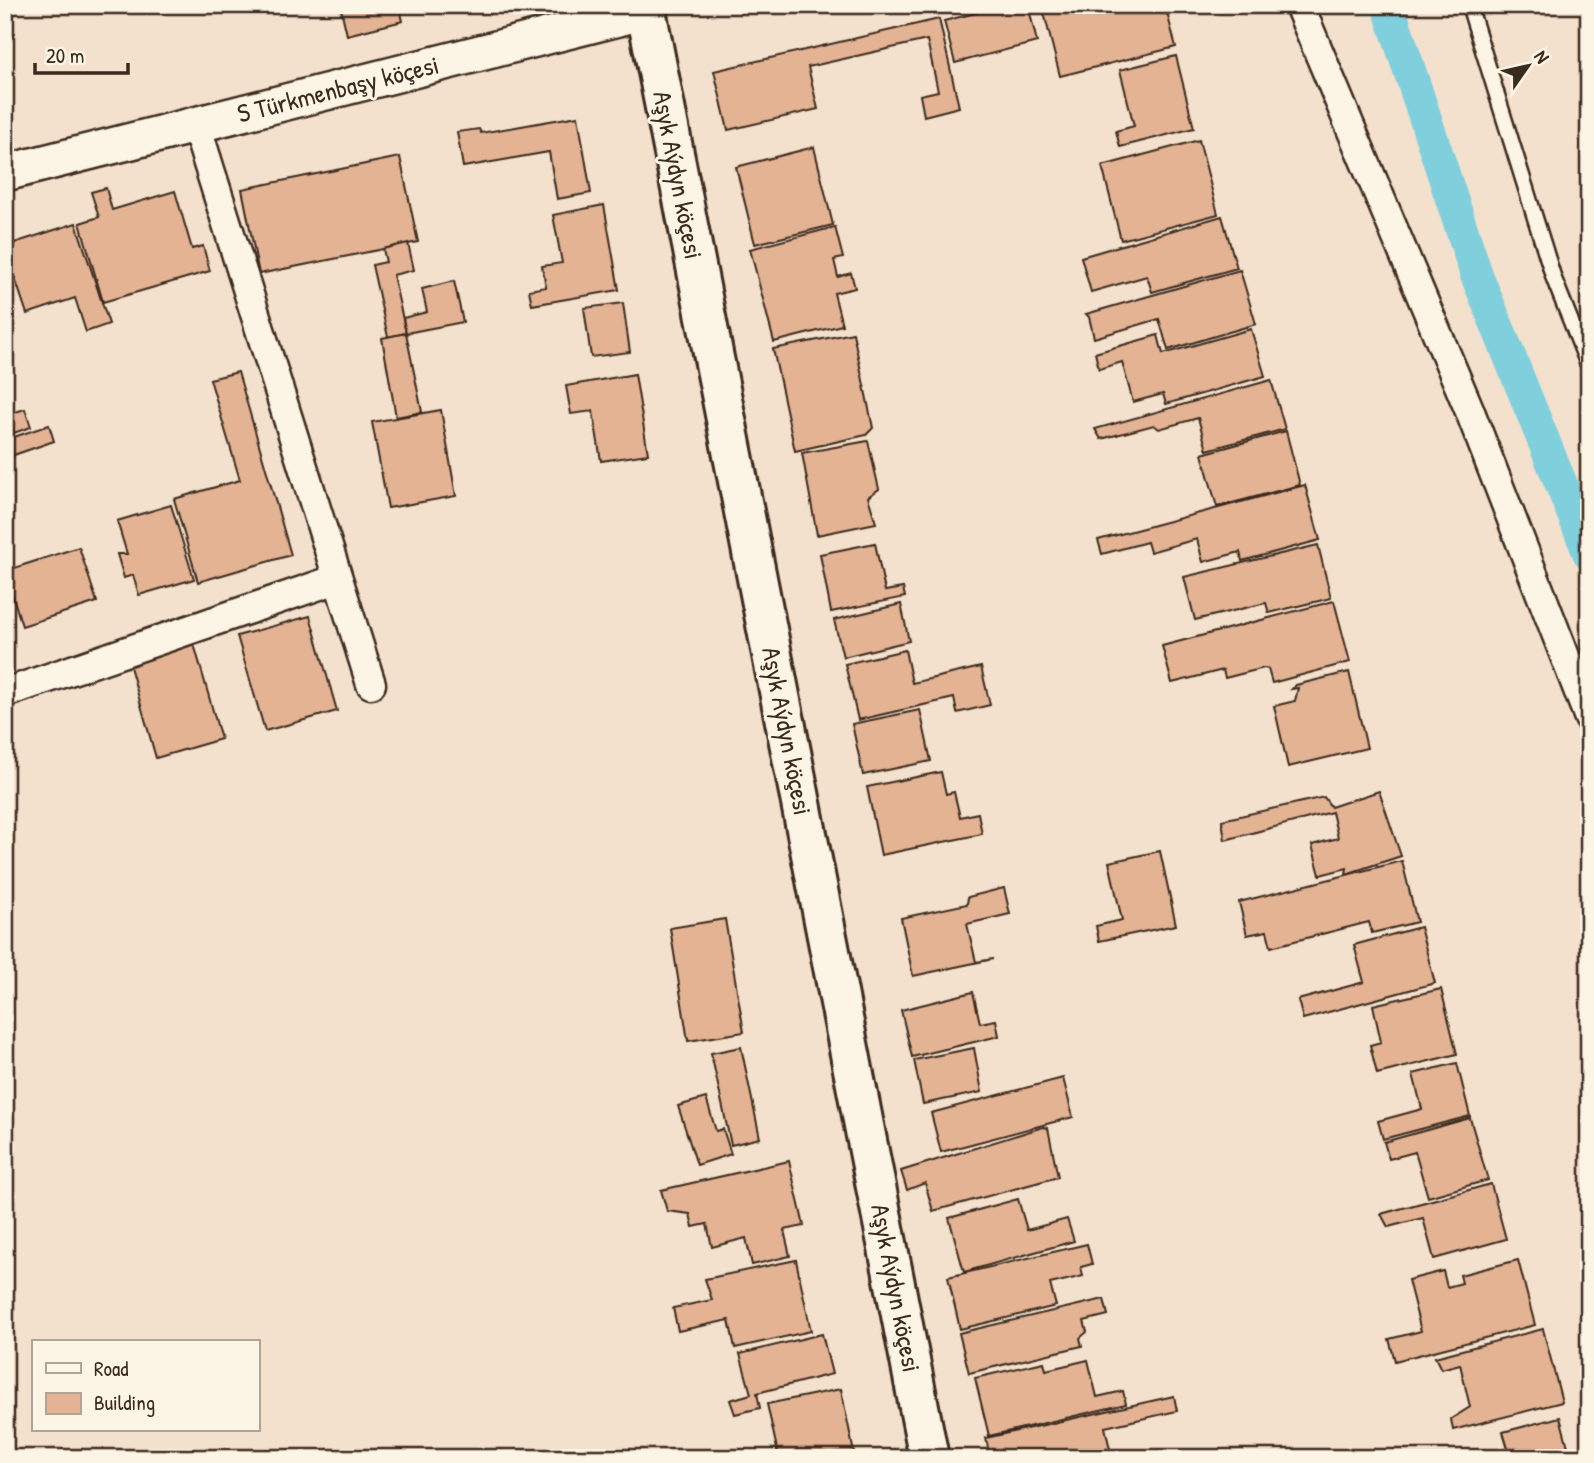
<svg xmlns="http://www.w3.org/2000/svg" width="1594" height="1463" font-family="'Patrick Hand',sans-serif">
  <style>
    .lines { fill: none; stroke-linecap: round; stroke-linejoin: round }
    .canal { stroke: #80cfdc; stroke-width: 33 }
    .building { fill: #e3b394; stroke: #3b2a1e; stroke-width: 2 }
    .service-casing { stroke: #3b2a1e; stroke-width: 19 }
    .minor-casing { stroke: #3b2a1e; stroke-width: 33 }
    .tertiary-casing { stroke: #3b2a1e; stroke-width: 40 }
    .secondary-casing { stroke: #3b2a1e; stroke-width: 44 }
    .service { stroke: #fcf5e5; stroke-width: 14 }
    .minor { stroke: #fcf5e5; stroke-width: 28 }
    .tertiary { stroke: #fcf5e5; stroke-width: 35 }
    .secondary { stroke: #fcf5e5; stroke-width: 38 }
    .labels { text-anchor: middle; stroke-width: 6; stroke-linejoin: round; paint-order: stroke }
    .street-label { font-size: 26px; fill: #3b2a1e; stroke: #fcf5e5 }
  </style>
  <rect width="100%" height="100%" fill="#f4e1cd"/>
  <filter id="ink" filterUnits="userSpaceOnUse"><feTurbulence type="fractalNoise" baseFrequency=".0143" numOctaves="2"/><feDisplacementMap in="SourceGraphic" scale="14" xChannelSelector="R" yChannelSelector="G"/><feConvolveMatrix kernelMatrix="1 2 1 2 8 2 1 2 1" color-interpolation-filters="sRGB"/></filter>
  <g filter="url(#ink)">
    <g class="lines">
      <path class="canal" d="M1388,5L1477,276L1589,553"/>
    </g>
    <g class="building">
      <path d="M340,5H399L403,21L347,35Z"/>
      <path d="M1007,5H1028L1037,42L955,63L944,21Z"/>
      <path d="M1042,5H1165L1176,47L1060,76Z"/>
      <path d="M939,19L959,107L924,116L920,95L938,91L927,40L808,67L818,109L728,130L714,71Z"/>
      <path d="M1176,56L1194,128L1120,147L1116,131L1134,126L1120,70Z"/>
      <path d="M1589,101V124L1583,103Z"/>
      <path d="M578,116L591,193L557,199L549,152L463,167L457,132L479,129L481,133Z"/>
      <path d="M1199,140L1218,214L1121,240L1102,166Z"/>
      <path d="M814,147L833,225L755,244L736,167Z"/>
      <path d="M400,157L418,242L259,274L242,189Z"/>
      <path d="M106,188L112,210L175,191L192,249L203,246L210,271L103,302L80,223L99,217L91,192Z"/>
      <path d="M604,205L619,290L532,305L529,290L546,287L542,266L562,263L553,215Z"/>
      <path d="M1222,216L1237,268L1152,292L1147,276L1091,292L1081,257Z"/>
      <path d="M76,223L109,324L86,332L75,298L27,314L5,248V246Z"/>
      <path d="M835,227L843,258L834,260L838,277L851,273L855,288L834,293L842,325L774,342L750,249Z"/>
      <path d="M408,243L414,270L393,275L406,333L388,337L372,265L386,262L383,249Z"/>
      <path d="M1240,270L1256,324L1168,350L1159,319L1094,338L1089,317L1086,314Z"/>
      <path d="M454,281L463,322L406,333L403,318L427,312L422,289Z"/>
      <path d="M623,303L630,352L591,357L584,308Z"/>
      <path d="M1251,329L1265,376L1166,404L1163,394L1133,402L1122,362L1099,369L1095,353L1158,335L1163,354Z"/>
      <path d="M406,333L422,412L396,417L382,338Z"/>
      <path d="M853,333L873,428L866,435L795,451L773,349Z"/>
      <path d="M238,372L291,555L198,582L174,499L240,480L210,379Z"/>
      <path d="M635,374L648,454L601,461L593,411L571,414L566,386Z"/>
      <path d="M1271,380L1285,429L1207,450L1198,418L1159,429L1154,425L1101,439L1095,429Z"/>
      <path d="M25,409L31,427L5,436V415Z"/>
      <path d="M441,410L456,496L388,508L372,422Z"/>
      <path d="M49,425L54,441L5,458V440Z"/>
      <path d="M1286,431L1300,485L1217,507L1202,454Z"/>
      <path d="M868,441L879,489L868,497L876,523L817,535L802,453Z"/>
      <path d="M1305,485L1320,540L1242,561L1240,552L1203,562L1197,539L1150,552L1147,542L1102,554L1098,540Z"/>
      <path d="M171,505L194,579L139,595L133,575L124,578L117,554H127L117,521Z"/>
      <path d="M875,543L885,591L903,588L905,597L831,612L820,554Z"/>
      <path d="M1318,545L1331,598L1269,613L1266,603L1195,620L1184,577Z"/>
      <path d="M79,547L97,602L22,626L5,571Z"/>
      <path d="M1334,601L1350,662L1272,683L1268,669L1264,668L1225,678L1223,670L1172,683L1162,646Z"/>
      <path d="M901,604L909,641L843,657L834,620Z"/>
      <path d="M310,616L337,711L265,731L237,636Z"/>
      <path d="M194,644L221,739L156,758L129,663Z"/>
      <path d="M905,650L912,683L981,667L990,705L957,713L954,698L858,720L845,664Z"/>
      <path d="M1349,672L1367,748L1288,767L1274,706L1295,701L1298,688L1292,689L1296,685Z"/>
      <path d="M920,710L931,761L863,775L852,724Z"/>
      <path d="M941,772L946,794L954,792L960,817L978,813L982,834L881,855L867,787Z"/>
      <path d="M1379,791L1401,856L1346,874L1347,868L1320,875L1312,845L1338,838L1332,812L1225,840L1222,820L1324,797L1331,807Z"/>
      <path d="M1160,851L1176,925L1099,941L1096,926L1122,920L1109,862Z"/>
      <path d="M1402,861L1417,922L1372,933L1369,922L1271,947L1267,931L1247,935L1239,902Z"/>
      <path d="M1004,888L1010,914L967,924L976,962L993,959L913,976L901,918L967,904L968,897Z"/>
      <path d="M725,919L744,1032L688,1041L670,928Z"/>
      <path d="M1420,927L1435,983L1303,1019L1298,1000L1364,982L1354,945Z"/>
      <path d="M1441,989L1457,1054L1377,1074L1370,1045L1381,1042L1373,1005Z"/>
      <path d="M973,992L980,1023L996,1020L999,1036L912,1057L901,1010Z"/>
      <path d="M741,1047L760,1138L731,1145L711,1053Z"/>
      <path d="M974,1048L982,1092L923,1104L914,1060Z"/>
      <path d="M1457,1063L1470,1116L1383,1139L1378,1121L1422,1109L1413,1074Z"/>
      <path d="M1063,1078L1073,1117L941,1152L931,1113Z"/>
      <path d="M706,1098L716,1131L723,1129L731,1154L697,1165L678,1106Z"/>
      <path d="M1470,1118L1488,1180L1428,1197L1415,1152L1389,1159L1384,1142Z"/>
      <path d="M1043,1127L1048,1128L1058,1177L933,1211L925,1183L907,1190L901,1171Z"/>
      <path d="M789,1161L804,1226L784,1230L790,1256L752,1265L746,1238L712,1247L707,1224L693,1227L690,1214L667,1211L661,1190Z"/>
      <path d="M1491,1184L1506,1239L1434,1259L1423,1218L1388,1227L1381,1214Z"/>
      <path d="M1018,1199L1027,1230L1067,1219L1074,1241L964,1272L949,1218Z"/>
      <path d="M1087,1244L1092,1264L1081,1267L1083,1276L1050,1284L1056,1306L960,1329L948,1277Z"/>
      <path d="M796,1260L811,1331L735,1348L729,1320L678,1331L673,1308L712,1300L705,1279Z"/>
      <path d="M1518,1260L1535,1325L1395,1361L1389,1339L1421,1331L1408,1280L1443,1271L1447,1287L1462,1283L1460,1275Z"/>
      <path d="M1104,1299L1108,1315L1084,1321L1087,1332L1080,1338L1082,1346L969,1373L959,1333Z"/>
      <path d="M1543,1329L1562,1402L1453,1430L1451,1419L1470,1407L1460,1364L1441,1369L1435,1357Z"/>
      <path d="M822,1334L832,1374L757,1393L760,1408L735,1414L730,1400L751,1394L740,1354Z"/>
      <path d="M1088,1360L1097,1397L1123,1391L1126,1404L989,1436L975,1378L1044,1362L1046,1370Z"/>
      <path d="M841,1389L855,1458H779L767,1404Z"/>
      <path d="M1174,1396L1177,1411L1105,1427L1112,1458H990L986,1438Z"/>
      <path d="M1560,1417L1571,1458H1511L1503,1432Z"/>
    </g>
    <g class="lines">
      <defs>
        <path id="service" d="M1469,5L1554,279L1589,367"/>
        <g id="minor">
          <path d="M1299,5L1469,409L1589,718"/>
          <path d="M196,125L371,684"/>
          <path d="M5,693L337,579"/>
        </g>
        <path id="tertiary" d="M5,173L646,11"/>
        <path id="secondary" d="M645,5L929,1458"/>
      </defs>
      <use href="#service" class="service-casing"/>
      <use href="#minor" class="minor-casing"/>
      <use href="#tertiary" class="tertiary-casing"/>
      <use href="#secondary" class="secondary-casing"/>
      <use href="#service" class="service"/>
      <use href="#minor" class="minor"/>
      <use href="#tertiary" class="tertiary"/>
      <use href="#secondary" class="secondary"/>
    </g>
  </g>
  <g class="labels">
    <g class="street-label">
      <text transform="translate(338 89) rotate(-14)" y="9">S Türkmenbaşy köçesi</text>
      <text transform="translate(678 175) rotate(79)" y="9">Aşyk Aýdyn köçesi</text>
      <text transform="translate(787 731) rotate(79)" y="9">Aşyk Aýdyn köçesi</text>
      <text transform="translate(896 1288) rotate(79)" y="9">Aşyk Aýdyn köçesi</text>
    </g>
  </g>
  <rect width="1594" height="1463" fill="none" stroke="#fcf5e5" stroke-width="28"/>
  <rect x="14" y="14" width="1566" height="1435" fill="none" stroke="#3b2a1e" stroke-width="2.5" filter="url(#ink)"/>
  <rect x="32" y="1340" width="228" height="91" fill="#fcf5e5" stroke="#afa495" stroke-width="2"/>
  <rect x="46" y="1363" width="35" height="10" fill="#fcf5e5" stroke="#afa495" stroke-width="2"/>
  <text x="94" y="1376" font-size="21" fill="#3b2a1e">Road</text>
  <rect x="46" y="1393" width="35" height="21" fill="#e3b394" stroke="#afa495" stroke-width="2"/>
  <text x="94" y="1410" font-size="21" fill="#3b2a1e">Building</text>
  <g transform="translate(1528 66) rotate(56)" stroke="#fcf5e5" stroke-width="5" paint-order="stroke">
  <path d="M0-5L12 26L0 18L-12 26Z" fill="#3b2a1e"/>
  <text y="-10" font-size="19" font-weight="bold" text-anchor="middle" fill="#3b2a1e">N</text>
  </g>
  <path d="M35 63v10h93v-10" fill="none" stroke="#3b2a1e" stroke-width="3.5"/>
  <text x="46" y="63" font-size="21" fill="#3b2a1e" stroke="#fcf5e5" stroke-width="5" paint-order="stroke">20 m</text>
</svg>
